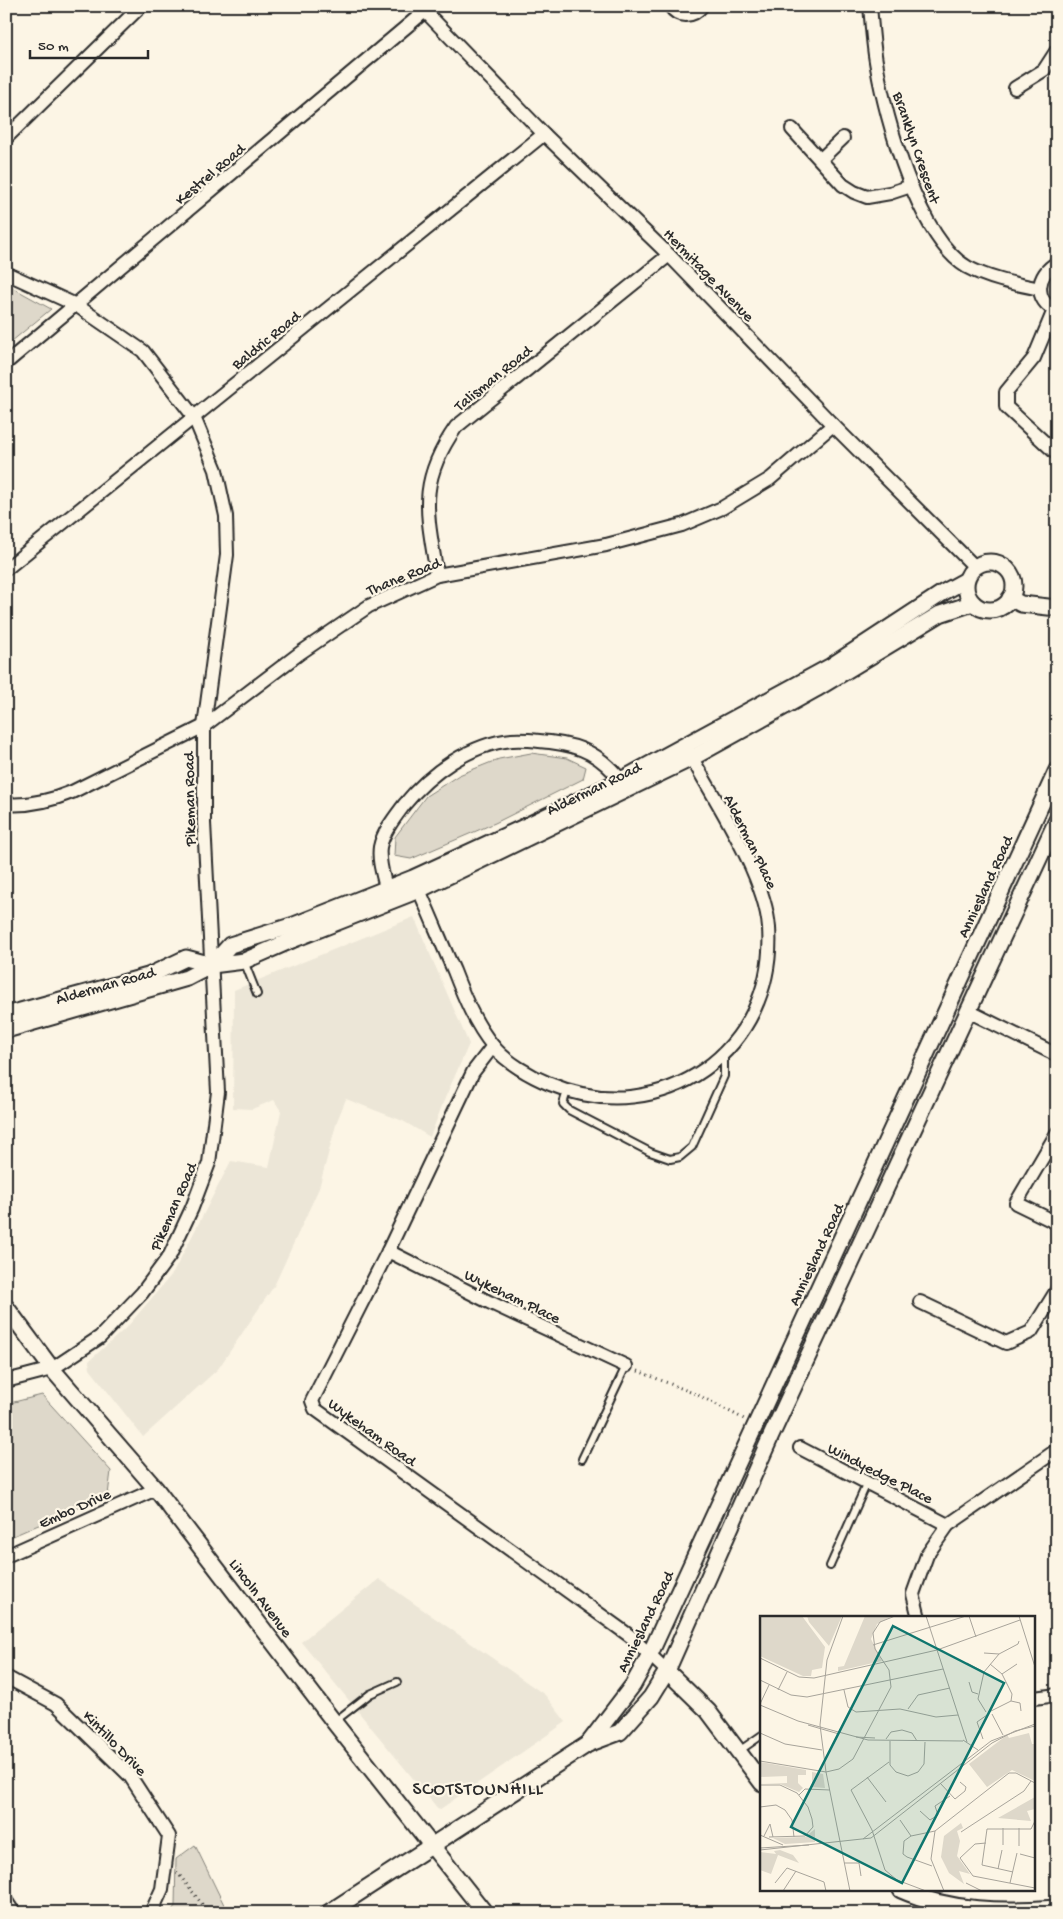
<svg xmlns="http://www.w3.org/2000/svg" width="1063" height="1919" font-family="'Gochi Hand',sans-serif">
  <style>
    .built { fill: #ece6d7 }
    .green { fill: #ded8ca; stroke: #84827a }
    .lines { fill: none; stroke-linecap: round; stroke-linejoin: round }
    .service-casing { stroke: #2b2b2b; stroke-width: 10 }
    .minor-casing { stroke: #2b2b2b; stroke-width: 16 }
    .tertiary-casing { stroke: #2b2b2b; stroke-width: 19 }
    .path { stroke: #2b2b2b; stroke-width: 3; stroke-dasharray: 1 4; stroke-linecap: butt }
    .service { stroke: #fcf5e5; stroke-width: 6 }
    .minor { stroke: #fcf5e5; stroke-width: 12 }
    .tertiary { stroke: #fcf5e5; stroke-width: 15 }
    .labels { text-anchor: middle; stroke-width: 4.5; stroke-linejoin: round; paint-order: stroke }
    .street-label { font-size: 16px; fill: #2b2b2b; stroke: #fcf5e5 }
    .quarter-label { font-size: 19px; letter-spacing: 1px; fill: #2b2b2b; stroke: #fcf5e5 }
    .inset-road { fill: none; stroke: #a8a49b; stroke-width: 1 }
    .view { fill: #0f766e; fill-opacity: 0.15; stroke: #0f766e; stroke-width: 2.5 }
    .inset-edge { fill: none; stroke: #2b2b2b; stroke-width: 2.5 }
  </style>
  <rect width="100%" height="100%" fill="#fcf5e5"/>
  <filter id="ink" filterUnits="userSpaceOnUse"><feTurbulence type="fractalNoise" baseFrequency=".02" numOctaves="2"/><feDisplacementMap in="SourceGraphic" scale="10" xChannelSelector="R" yChannelSelector="G"/><feConvolveMatrix kernelMatrix="1 2 1 2 8 2 1 2 1" color-interpolation-filters="sRGB"/></filter>
  <g filter="url(#ink)">
    <g class="built">
      <path d="M414,917L469,1044L445,1098L430,1137L403,1121L346,1099L337,1121L319,1188L274,1286L218,1369L143,1437L90,1369L89,1361L128,1326L173,1273L231,1161L269,1167L281,1111L274,1100L252,1109L233,1108L234,990Z"/>
      <path d="M379,1579L545,1695L566,1722L439,1810L301,1642Z"/>
    </g>
    <g class="green">
      <path d="M6,284L51,309L6,346Z"/>
      <path d="M531,753L567,758L586,767L583,779L495,823L411,859L394,856L395,837L426,796L459,775L499,759Z"/>
      <path d="M42,1395L111,1471L108,1495L6,1539V1404Z"/>
      <path d="M195,1845L228,1913H170L175,1906L176,1859Z"/>
    </g>
    <g class="lines">
      <defs>
        <g id="service">
          <path d="M244,961L257,994"/>
          <path d="M567,1091L563,1104L569,1110L650,1152L670,1159L680,1157L692,1147L724,1076V1055"/>
          <path d="M582,1459L626,1366"/>
          <path d="M830,1566L867,1483"/>
          <path d="M334,1722L370,1694L397,1682"/>
          <path d="M739,1751L762,1735"/>
        </g>
        <g id="minor">
          <path d="M420,6L544,134L669,255L833,425L975,567"/>
          <path d="M670,6C678,18 693,18 702,6"/>
          <path d="M870,6C872,26 873,47 877,67C886,120 919,239 967,267C989,279 1016,284 1040,289"/>
          <path d="M1015,88L1044,70L1057,50"/>
          <path d="M792,129L843,185L854,192L867,197L890,193L911,186"/>
          <path d="M6,138L141,6"/>
          <path d="M821,159L843,138"/>
          <path d="M1057,263C1036,274 1033,301 1057,311"/>
          <path d="M6,273L76,305L143,351L194,417L216,470L226,516L227,555L204,726V823L218,1092L209,1163L192,1208L170,1255L142,1293L100,1337L52,1369L6,1381"/>
          <path d="M1054,310L1034,358L1006,392V407L1057,454"/>
          <path d="M6,363L431,6"/>
          <path d="M6,569L544,134"/>
          <path d="M437,575C427,512 417,483 456,427L669,255"/>
          <path d="M6,804C30,806 50,801 72,792L204,726L300,653L369,606L437,575L606,545L682,525L722,508L770,479L833,425"/>
          <path d="M386,888C383,875 378,860 380,847C383,832 395,817 404,805C430,773 470,744 512,740C525,739 538,741 550,742C583,746 600,755 621,780"/>
          <path d="M419,890C431,917 442,944 454,971C464,997 475,1024 493,1046C506,1062 530,1076 550,1084C662,1131 777,1050 769,928C765,874 714,799 688,751"/>
          <path d="M968,1011L1057,1055"/>
          <path d="M493,1046L473,1072L388,1251L312,1401L315,1409L630,1636L667,1671"/>
          <path d="M1057,1133L1016,1203L1057,1223"/>
          <path d="M388,1251L489,1302L626,1366"/>
          <path d="M920,1302L1006,1343L1031,1332L1057,1290"/>
          <path d="M800,1448L948,1525"/>
          <path d="M6,1556L156,1489"/>
          <path d="M919,1618L913,1594L927,1555L948,1525L1057,1450"/>
          <path d="M6,1677L56,1704L130,1776L169,1836L162,1889L151,1913"/>
          <path d="M1034,1698L1057,1695"/>
          <path d="M6,1901L14,1913"/>
        </g>
        <g id="tertiary">
          <circle cx="990" cy="586" r="24"/>
          <path d="M1010,598L1021,604L1057,608"/>
          <path d="M6,1015L148,976L186,958L212,965L244,961L292,940L419,890L692,758L816,689L940,614L973,603"/>
          <path d="M6,1030L187,978L212,965L230,945L294,925L413,878L522,828L621,780L831,666L944,592L966,580"/>
          <path d="M6,1307L52,1369L156,1489L334,1722L485,1913"/>
          <path d="M667,1671L708,1711L762,1783"/>
          <path d="M588,1744L633,1685L650,1654L1057,770"/>
          <path d="M901,1890C951,1912 1003,1912 1057,1908"/>
          <path d="M328,1913L588,1744L620,1732L651,1697L667,1671L771,1436L1057,820"/>
        </g>
      </defs>
      <use href="#service" class="service-casing"/>
      <use href="#minor" class="minor-casing"/>
      <use href="#tertiary" class="tertiary-casing"/>
      <g class="path">
        <path d="M638,1371L698,1395L744,1419"/>
        <path d="M177,1872L209,1913"/>
      </g>
      <use href="#service" class="service"/>
      <use href="#minor" class="minor"/>
      <use href="#tertiary" class="tertiary"/>
    </g>
  </g>
  <g class="labels">
    <g class="street-label">
      <text transform="translate(918 147) rotate(71)" y="6">Branklyn Crescent</text>
      <text transform="translate(209 173) rotate(-40)" y="6">Kestrel Road</text>
      <text transform="translate(710 274) rotate(46)" y="6">Hermitage Avenue</text>
      <text transform="translate(265 339) rotate(-39)" y="6">Baldric Road</text>
      <text transform="translate(492 377) rotate(-39)" y="6">Talisman Road</text>
      <text transform="translate(403 575) rotate(-22)" y="6">Thane Road</text>
      <text transform="translate(593 787) rotate(-26)" y="6">Alderman Road</text>
      <text transform="translate(188 799) rotate(-91)" y="6">Pikeman Road</text>
      <text transform="translate(752 841) rotate(64)" y="6">Alderman Place</text>
      <text transform="translate(984 886) rotate(-65)" y="6">Anniesland Road</text>
      <text transform="translate(105 984) rotate(-16)" y="6">Alderman Road</text>
      <text transform="translate(172 1206) rotate(-66)" y="6">Pikeman Road</text>
      <text transform="translate(815 1254) rotate(-65)" y="6">Anniesland Road</text>
      <text transform="translate(513 1295) rotate(26)" y="6">Wykeham Place</text>
      <text transform="translate(373 1431) rotate(36)" y="6">Wykeham Road</text>
      <text transform="translate(881 1472) rotate(27)" y="6">Windyedge Place</text>
      <text transform="translate(74 1507) rotate(-24)" y="6">Embo Drive</text>
      <text transform="translate(262 1597) rotate(53)" y="6">Lincoln Avenue</text>
      <text transform="translate(644 1621) rotate(-64)" y="6">Anniesland Road</text>
      <text transform="translate(116 1742) rotate(46)" y="6">Kintillo Drive</text>
    </g>
    <g class="quarter-label">
      <text x="478" y="1794">SCOTSTOUNHILL</text>
    </g>
  </g>
  <g transform="translate(760 1616)">
    <rect width="275" height="275" fill="#fcf5e5"/>
    <path d="M0,0H42L65,31L62,52L52,54L51,60H43L0,40ZM47,0H82L69,30L49,6ZM105,0H133L117,8L111,23L122,45L78,55V51L84,50ZM269,117L272,128H275V165L252,154L227,171L209,148L247,119L249,122ZM0,146L46,154V159H38V167L43,172L39,176L20,168H0L27,167V160L0,161ZM52,156L63,158L65,172L52,171ZM275,181V193L267,195L271,205L238,202ZM201,207L203,212L197,215L200,225L197,240L210,258L199,255L204,268L189,257L181,241L184,220ZM55,213V226L25,228L13,222L45,221ZM20,234L33,239L39,247L18,239L11,258L0,254V236L16,238L14,235Z" fill="#ded8ca"/>
    <path class="inset-road" d="M83,0L67,44L60,109L66,156L90,275M166,0L207,126M209,0L216,21M259,0L275,51M113,29L206,0M224,37L239,38M0,42L39,61L54,62L177,34L260,4M207,47L224,56M230,48L242,58L252,78M242,58L257,48M0,64L31,79L47,81L183,53M209,66L212,76L218,78M18,74L27,56M84,74L88,91L96,96L140,93L176,101L198,99M251,85L260,87L261,95M0,88L9,69M0,89L38,105L108,124L203,125M148,93L158,79L190,72M231,95L251,85L252,78M226,96L218,83L224,56L239,38L258,28L259,25M232,98L243,119M48,109L79,118M0,117L25,128L62,134M96,121L115,122M126,123L131,116L142,114L152,117L157,125M223,123L217,106L227,99M203,124L218,134M130,125V149L136,156L148,160L158,156L164,148L165,126M0,145L66,156L79,153L93,143L131,71L129,54L115,33L113,17L120,6L135,0M129,146L91,174L112,214L125,254L137,264L166,275M107,161L126,186M180,167L195,183L205,175L206,171L200,166M0,169H20L37,177L48,191L52,203L53,211L45,220L9,221M39,179L45,173L70,174M0,191L16,189L25,194L32,204L34,221M160,195L170,204L178,199L175,190L190,180M140,204L151,220M175,215L171,243L184,275M201,216L264,175L271,165M0,219L23,229M4,220L10,208L13,221M103,223L231,125L275,108M226,227L215,228L200,242L213,260L275,272M243,229V212M259,230V212M0,232L49,229M0,234L111,222L232,127L255,115L275,110M260,238L275,242M84,247H99L101,260M172,250L147,241L143,238L144,225L151,220L175,215L249,157H256L275,167M238,253L242,234M253,256L222,249L227,213H271L275,205M15,267L27,252L64,266L66,275M206,267L222,275M250,267L257,237M23,275L36,255"/>
    <path class="view" d="M133,10L244,67L142,267L31,211Z"/>
    <rect width="275" height="275" class="inset-edge"/>
  </g>
  <rect width="1063" height="1919" fill="none" stroke="#fcf5e5" stroke-width="25"/>
  <rect x="12" y="12" width="1038" height="1894" fill="none" stroke="#2b2b2b" stroke-width="2" filter="url(#ink)"/>
  <path d="M30 50v8h118v-8" fill="none" stroke="#2b2b2b" stroke-width="2.5"/>
  <text x="38" y="50" font-size="15" fill="#2b2b2b" stroke="#fcf5e5" stroke-width="4" paint-order="stroke">50 m</text>
</svg>
